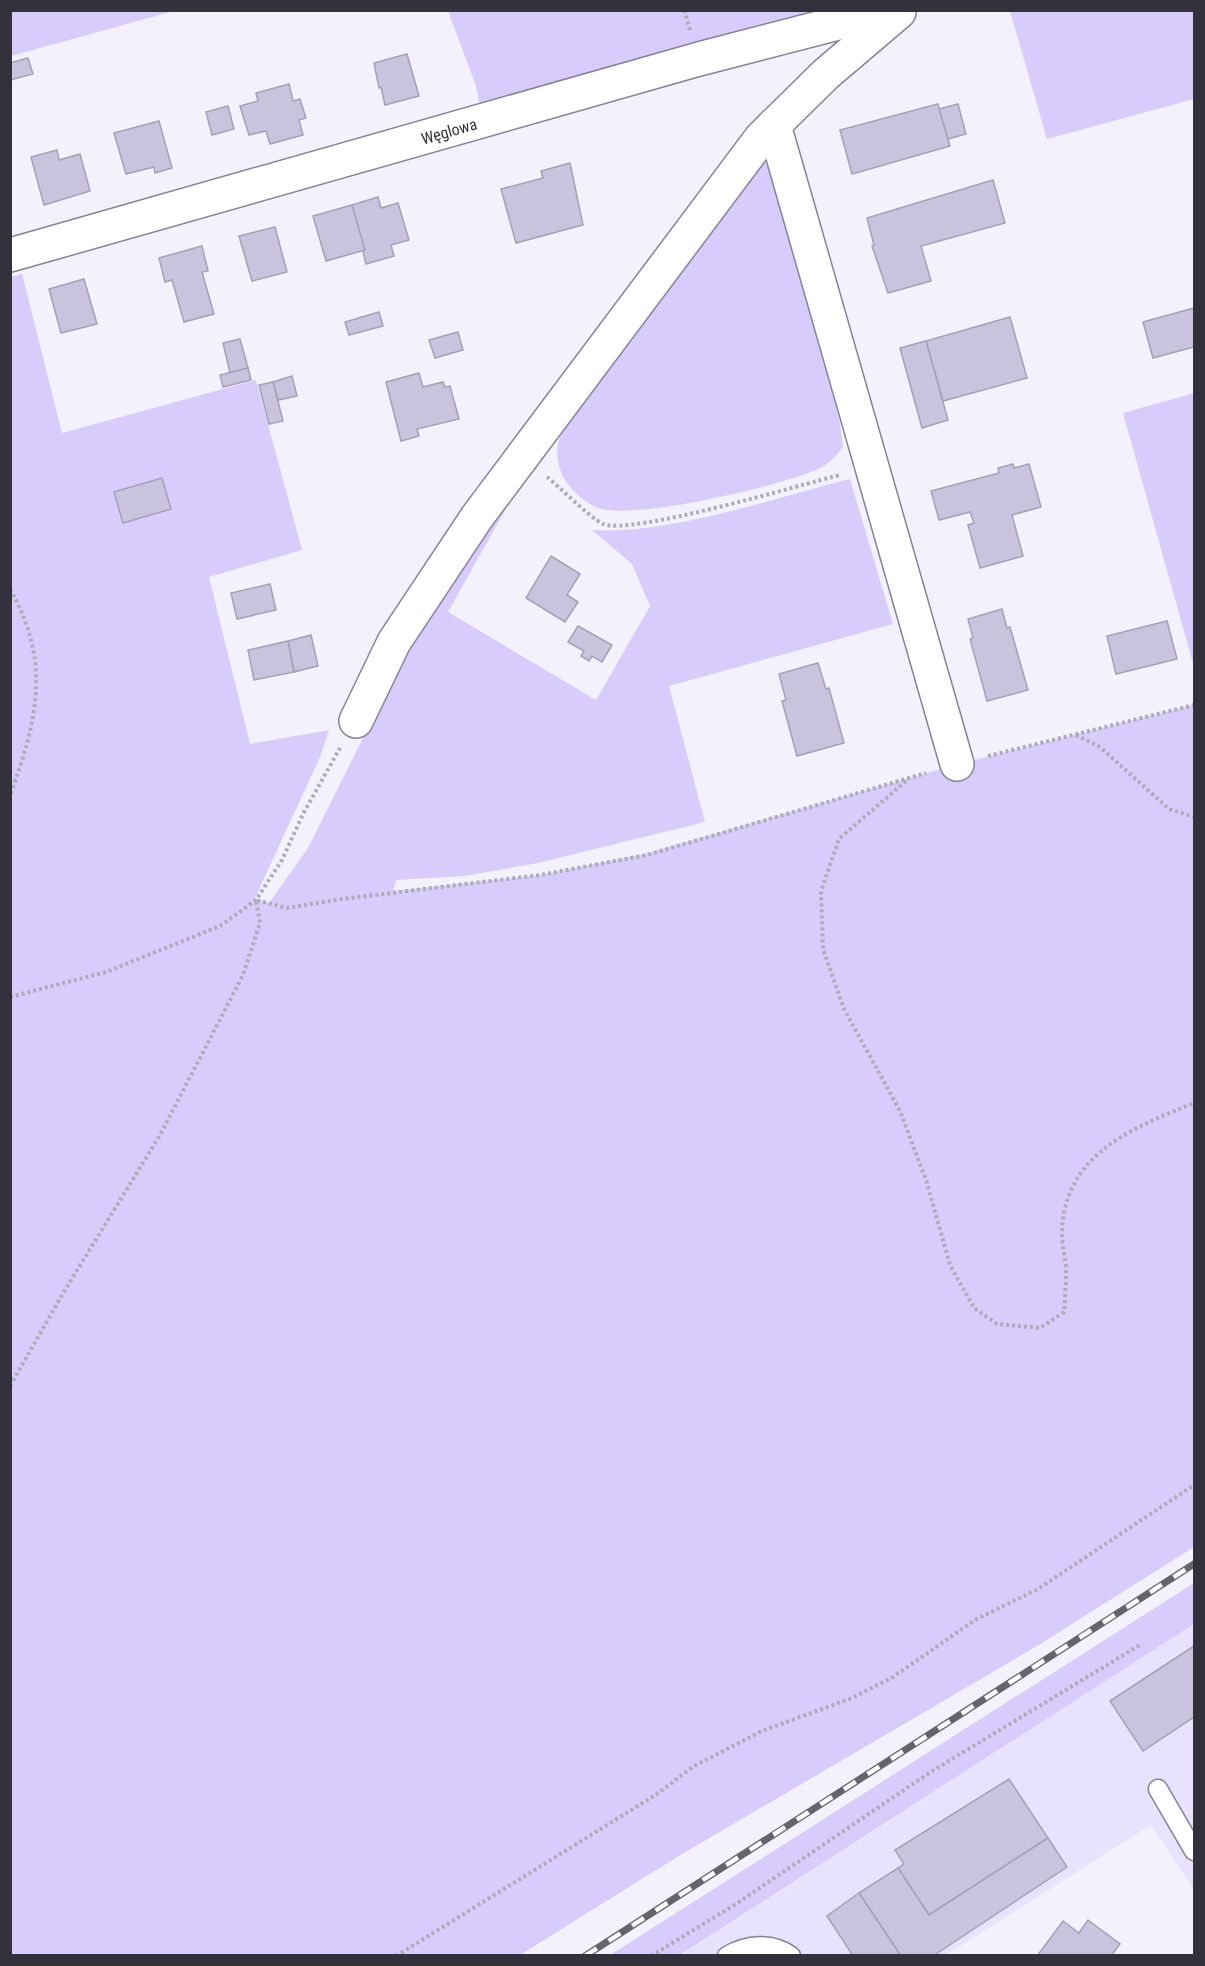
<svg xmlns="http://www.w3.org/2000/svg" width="1205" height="1966" font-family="'Roboto Condensed',sans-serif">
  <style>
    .built { fill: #e9e2fd }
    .green { fill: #d8ccfc }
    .building { fill: #c9c3dd; stroke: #a5a0b8; stroke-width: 1.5 }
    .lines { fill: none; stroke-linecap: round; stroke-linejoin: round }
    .lane-casing { stroke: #878199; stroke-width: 21 }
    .street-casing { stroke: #878199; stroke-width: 36 }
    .path { stroke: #aeacb6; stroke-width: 4; stroke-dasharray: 3 3; stroke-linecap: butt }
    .lane { stroke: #fff; stroke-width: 18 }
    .street { stroke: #fff; stroke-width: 33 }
    .rail-casing { stroke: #65636d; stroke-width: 7 }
    .rail { stroke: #fff; stroke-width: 4.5; stroke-dasharray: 14; stroke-linecap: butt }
    .labels { text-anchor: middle; stroke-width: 6; stroke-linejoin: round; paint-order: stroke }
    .street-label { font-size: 16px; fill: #33313b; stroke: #fff }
  </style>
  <rect width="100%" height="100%" fill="#f3f1fb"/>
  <path class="built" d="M1194,1624V1890L1151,1825L946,1955L680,1956Z"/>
  <g class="green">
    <path d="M11,10H174V11L11,56Z"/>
    <path d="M448,11H835L481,113L476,86Z"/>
    <path d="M1010,11H1194V99L1047,139Z"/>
    <path d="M759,158L778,174L840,424L843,447C837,455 830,463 820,468C786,485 631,521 598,508C572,496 551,470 559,440C563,426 582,403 590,389C640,308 701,234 759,158Z"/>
    <path d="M22,274L62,433L256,380L302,550L209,577L250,744L329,730L320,757L255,898L269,903L308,848L414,636L526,473L448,612L596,700L650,606L632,564L592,530C668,535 774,498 850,479L893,624L669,686L705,822L538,863L465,876L396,880L393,891L540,875L644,854L958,764L1194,705V1547L1037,1646L677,1857L520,1955L11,1956V277Z"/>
    <path d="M1194,393V667L1123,413Z"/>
    <path d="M1194,1583V1624L680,1955H610Z"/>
  </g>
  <g class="building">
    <path d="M407,54L419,96L385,105L381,87L379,88L374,63Z"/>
    <path d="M28,58L33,74L10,80V63Z"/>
    <path d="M289,84L293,101L300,99L306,118L299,120L303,135L270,144L266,131L249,135L240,106L258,101L256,93Z"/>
    <path d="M938,104L950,146L852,174L840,130Z"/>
    <path d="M958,104L966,134L948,139L939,109Z"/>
    <path d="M228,106L234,129L212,135L206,112Z"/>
    <path d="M159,121L172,168L155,173L154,167L126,174L114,133Z"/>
    <path d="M57,150L59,160L80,154L90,191L44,205L31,157Z"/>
    <path d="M570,163L583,225L516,243L501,189L543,178L541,171Z"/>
    <path d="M993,180L1005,223L921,246L931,281L888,293L872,246L874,245L867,218Z"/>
    <path d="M378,197L381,208L398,203L409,240L391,245L394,256L366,264L352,205Z"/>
    <path d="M352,205L365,250L326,261L313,216Z"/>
    <path d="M275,227L287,272L252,281L239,236Z"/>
    <path d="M202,246L208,271L202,272L214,314L184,322L172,280L165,282L159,258Z"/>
    <path d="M84,279L97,324L61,333L49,289Z"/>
    <path d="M1194,308V347L1153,358L1143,322Z"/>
    <path d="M379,312L383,326L349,335L345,322Z"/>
    <path d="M1010,317L1027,378L943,401L926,341Z"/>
    <path d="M458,332L463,350L435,358L429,340Z"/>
    <path d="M240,339L248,368L230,373L223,343Z"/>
    <path d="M926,341L948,420L922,428L900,348Z"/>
    <path d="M248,368L251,380L223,387L220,375Z"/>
    <path d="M419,373L423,387L443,382L445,387L450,386L459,419L417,429L419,436L401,441L386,382Z"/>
    <path d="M292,376L297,396L278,400L273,382Z"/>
    <path d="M273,382L283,421L269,424L259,385Z"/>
    <path d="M1013,464L1014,468L1029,464L1041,507L1012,515L1023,556L980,568L968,525L974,523L970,512L939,520L931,491L999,473L998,468Z"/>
    <path d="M162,478L171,509L123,523L114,492Z"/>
    <path d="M551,556L580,574L567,595L578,602L565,622L526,598Z"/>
    <path d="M270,584L276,610L237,619L231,593Z"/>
    <path d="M1002,609L1007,628L1010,627L1028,690L987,701L970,639L973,638L968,619Z"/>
    <path d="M1167,621L1177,659L1116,674L1107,636Z"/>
    <path d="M578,626L612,645L602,662L592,656L589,661L581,656L584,651L568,642Z"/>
    <path d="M311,635L318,666L294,672L288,641Z"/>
    <path d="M288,641L294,672L254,680L248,650Z"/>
    <path d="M818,663L826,689L829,688L844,743L797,756L782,701L786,700L779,674Z"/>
    <path d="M1194,1646V1717L1143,1751L1110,1701Z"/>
    <path d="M1009,1779L1048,1838L929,1915L898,1868L904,1864L895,1850Z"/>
    <path d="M1048,1838L1067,1867L933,1956H901L859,1893L898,1868L929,1915Z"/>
    <path d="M859,1893L901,1956H853L827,1916Z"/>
    <path d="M1088,1920L1120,1944L1111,1956H1037L1063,1921L1079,1933Z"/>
  </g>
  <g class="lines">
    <defs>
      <g id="lane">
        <path d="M1158,1789L1194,1851"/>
        <path d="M727,1956C747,1944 772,1942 791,1956"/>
      </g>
      <g id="street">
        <path d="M774,125L957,764"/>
        <path d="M10,255L699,59L888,10"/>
        <path d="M356,721L394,642L477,517L761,138L826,74L899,12"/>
      </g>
    </defs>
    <use href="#lane" class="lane-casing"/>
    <use href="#street" class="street-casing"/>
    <g class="path">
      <path d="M684,10L690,30"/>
      <path d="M547,477C561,488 589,517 603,524C629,536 803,484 840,475"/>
      <path d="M10,589C52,663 37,720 10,796"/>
      <path d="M1076,735L1100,747L1169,809L1194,817"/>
      <path d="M988,756L1194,705"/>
      <path d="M906,781L839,839L821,891L823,949L844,1009L900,1111L926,1180L950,1265L974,1308L997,1324L1040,1328L1064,1312C1065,1299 1066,1285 1066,1271C1066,1259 1062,1247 1062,1235C1062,1156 1131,1128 1194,1103"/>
      <path d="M10,997L106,972L220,926L256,900L282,860L303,814L340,748"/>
      <path d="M10,1386L65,1290L160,1135L243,975L260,923L256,900L287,908L342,899L540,875L647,855L926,773"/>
      <path d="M396,1956L657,1794L694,1766L762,1731L852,1698L893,1677L975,1620L1038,1589L1194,1485"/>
      <path d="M651,1956L736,1904L929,1773L1140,1645"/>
    </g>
    <use href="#lane" class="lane"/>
    <use href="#street" class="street"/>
    <defs>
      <path id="rail" d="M585,1956L1194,1564"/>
    </defs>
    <use href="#rail" class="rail-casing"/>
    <use href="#rail" class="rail"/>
  </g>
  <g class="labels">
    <g class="street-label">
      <text transform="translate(449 131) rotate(-16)" y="6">Węglowa</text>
    </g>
  </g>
  <rect width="1205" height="1966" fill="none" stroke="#33313b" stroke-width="24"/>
</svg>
